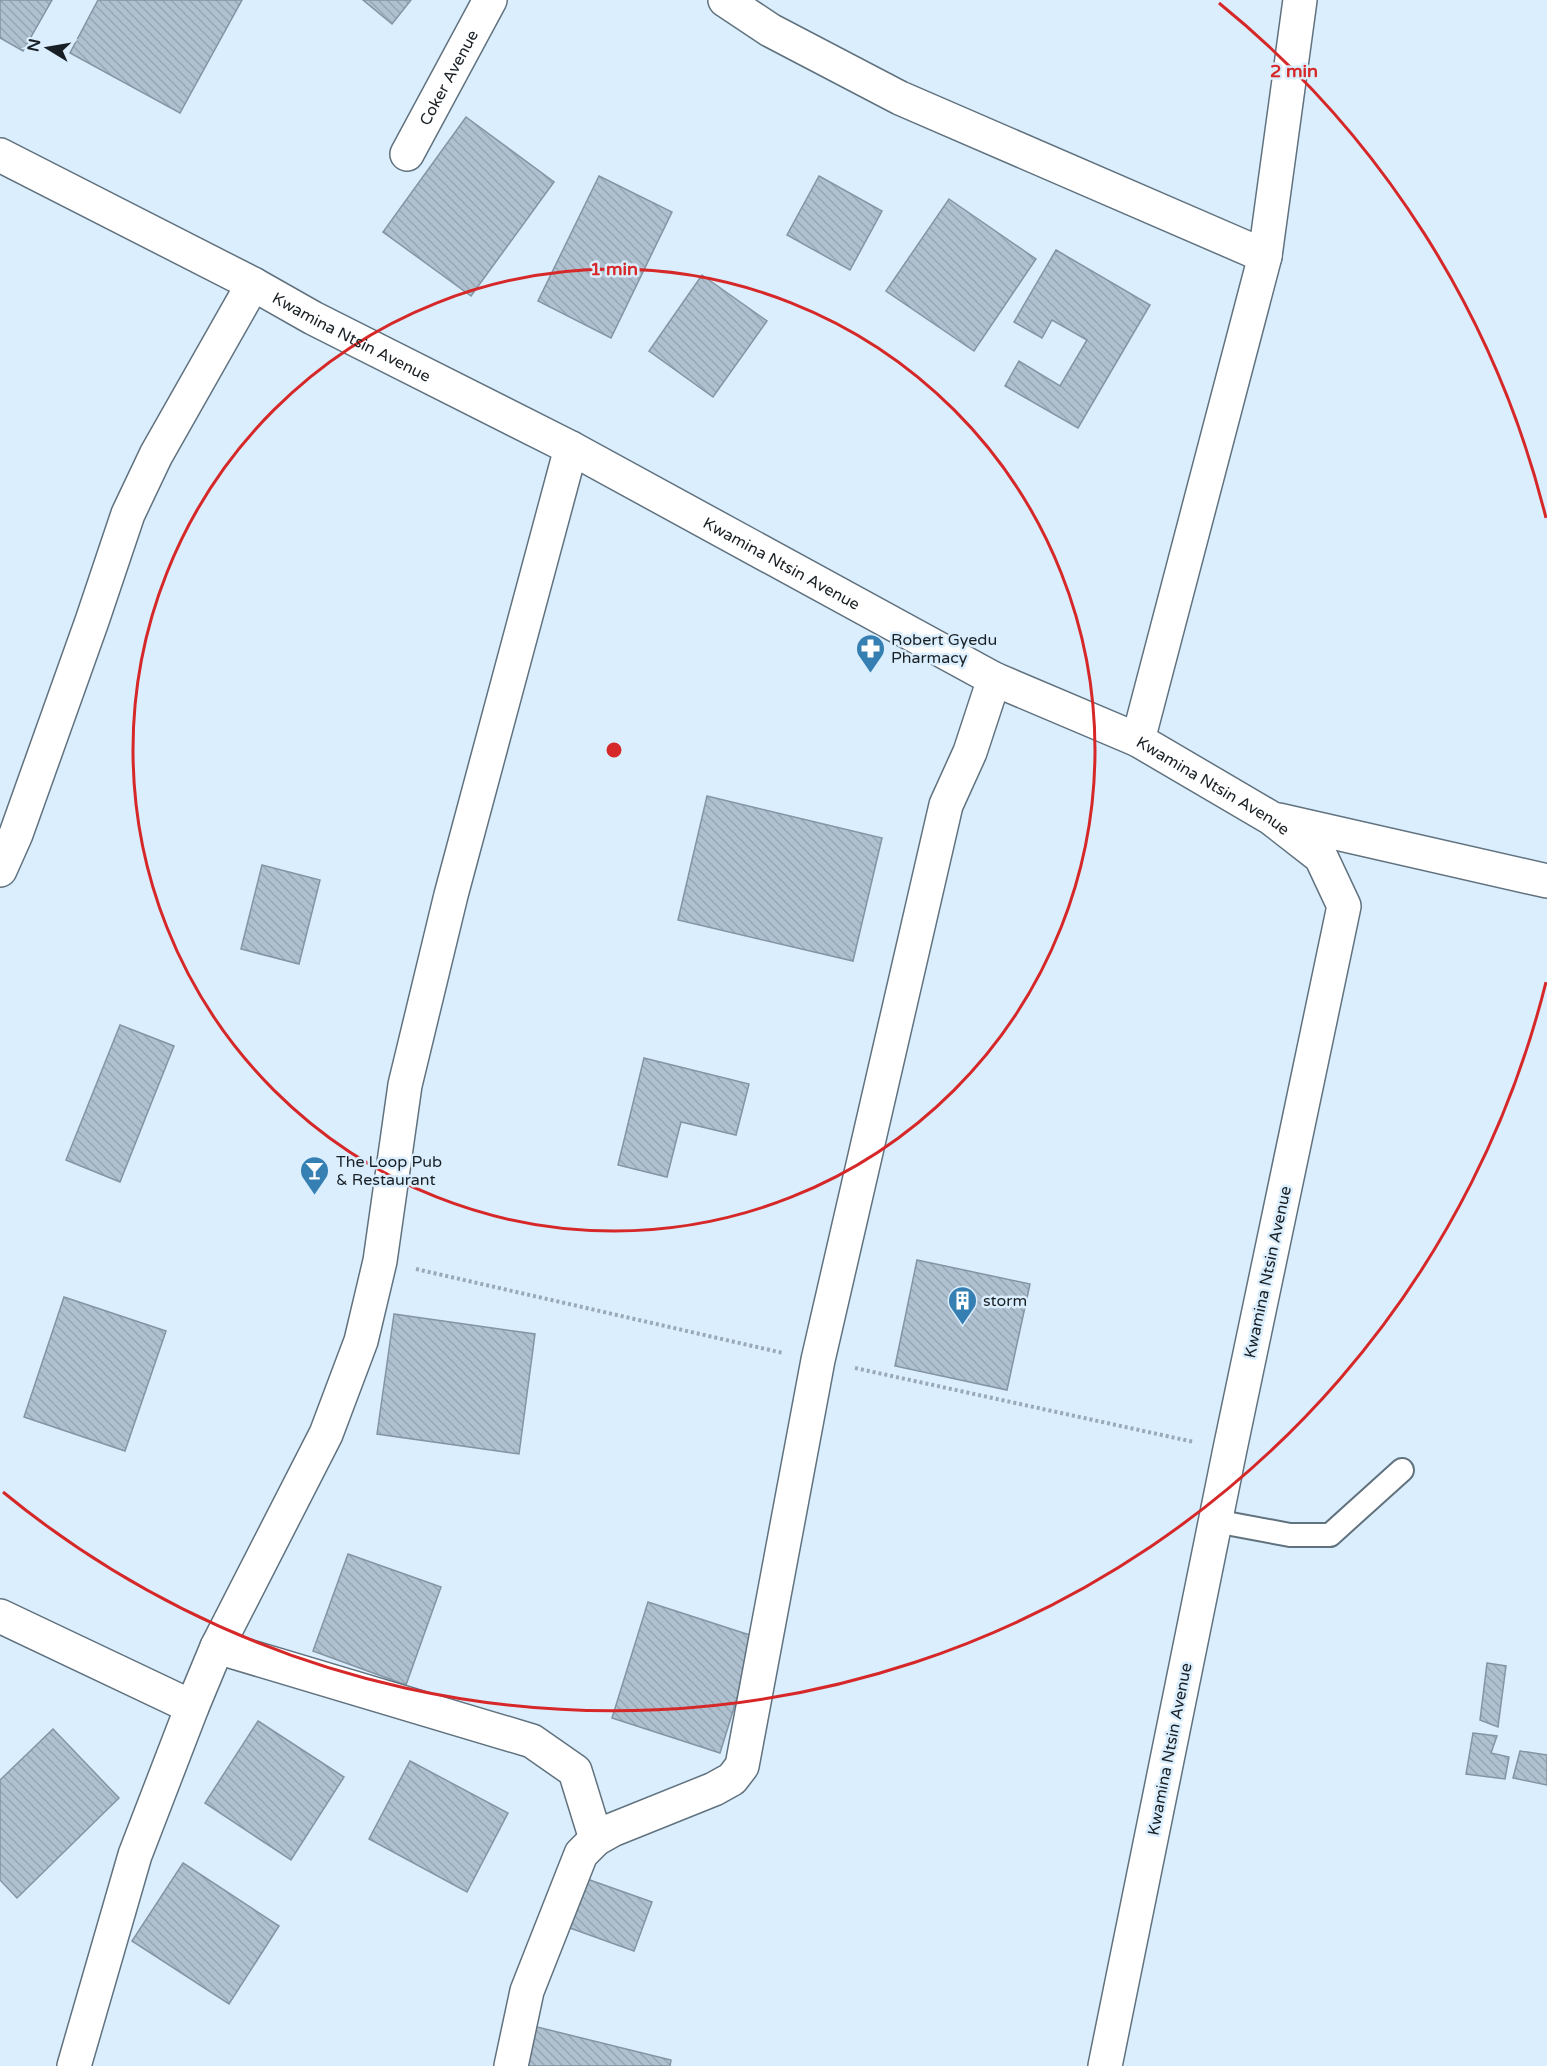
<svg xmlns="http://www.w3.org/2000/svg" width="1547" height="2066" font-family="'Varela Round',sans-serif">
  <style>
    .building { fill: url(#building-back-hatch); stroke: #8395a3; stroke-width: 1.5 }
    .lines { fill: none; stroke-linecap: round; stroke-linejoin: round }
    .service-casing { stroke: #61727f; stroke-width: 26 }
    .minor-casing { stroke: #61727f; stroke-width: 36 }
    .path { stroke: #9aa9b6; stroke-width: 4; stroke-dasharray: 3 3; stroke-linecap: butt }
    .service { stroke: #fff; stroke-width: 22 }
    .minor { stroke: #fff; stroke-width: 33 }
    .ring { fill: none; stroke: #d62828; stroke-width: 3 }
    .labels { text-anchor: middle; stroke-width: 5; stroke-linejoin: round; paint-order: stroke }
    .street-label { font-size: 16px; fill: #192025; stroke: #dbeefe }
    .poi-label { font-size: 16px; fill: #192025; stroke: #dbeefe; text-anchor: start }
    .centre { fill: #d62828; stroke: #dbeefe; stroke-width: 3 }
    .ring-label { font-size: 18px; text-anchor: middle; font-weight: bold; fill: #d62828; stroke: #dbeefe; stroke-width: 5; stroke-linejoin: round; paint-order: stroke }
  </style>
  <defs>
    <pattern id="building-back-hatch" width="6" height="6" patternUnits="userSpaceOnUse" patternTransform="scale(1.5)"><rect width="6" height="6" fill="#afc1d0"/><path d="M-1 5l2 2M0 0l6 6M5-1l2 2" fill="none" stroke="#96a6b2"/></pattern>
  </defs>
  <rect width="100%" height="100%" fill="#dbeefe"/>
  <g class="building">
    <path d="M0,0H52L23,51L0,38Z"/>
    <path d="M98,0H242L180,113L70,53Z"/>
    <path d="M363,0H411L392,24Z"/>
    <path d="M466,117L554,182L471,296L383,232Z"/>
    <path d="M599,176L672,212L611,338L538,301Z"/>
    <path d="M819,176L882,211L850,270L787,235Z"/>
    <path d="M949,199L1036,259L974,351L886,291Z"/>
    <path d="M1056,250L1150,305L1078,428L1005,386L1019,361L1060,386L1087,340L1052,320L1042,338L1014,322Z"/>
    <path d="M702,275L767,321L713,397L649,351Z"/>
    <path d="M707,796L882,838L853,961L678,920Z"/>
    <path d="M262,865L320,880L299,964L241,949Z"/>
    <path d="M120,1025L174,1046L120,1182L66,1160Z"/>
    <path d="M644,1058L749,1084L736,1135L681,1122L667,1177L618,1165Z"/>
    <path d="M917,1260L1030,1284L1007,1390L895,1366Z"/>
    <path d="M64,1297L166,1331L125,1451L24,1417Z"/>
    <path d="M394,1314L535,1334L519,1454L377,1434Z"/>
    <path d="M348,1554L441,1587L406,1685L313,1651Z"/>
    <path d="M648,1602L756,1637L720,1753L612,1718Z"/>
    <path d="M1487,1663L1506,1666L1498,1727L1480,1720Z"/>
    <path d="M258,1721L344,1777L291,1860L205,1803Z"/>
    <path d="M53,1729L119,1798L17,1898L0,1880V1780Z"/>
    <path d="M1473,1733L1497,1736L1491,1753L1509,1757L1505,1779L1466,1774Z"/>
    <path d="M1520,1751L1547,1755V1785L1513,1778Z"/>
    <path d="M410,1761L508,1813L467,1892L369,1839Z"/>
    <path d="M183,1863L279,1926L229,2004L132,1941Z"/>
    <path d="M587,1879L652,1902L634,1951L570,1928Z"/>
    <path d="M529,2025L671,2060L670,2066H519Z"/>
  </g>
  <g class="lines">
    <defs>
      <path id="service" d="M1215,1521L1290,1535H1330L1402,1470"/>
      <g id="minor">
        <path d="M725,0L770,30L900,98L1265,256"/>
        <path id="s1" d="M407,154L490,0"/>
        <path id="s2" d="M0,155L253,284L313,318L571,448L994,679L1138,740L1271,818L1321,857L1344,906L1230,1449L1105,2066"/>
        <path d="M1138,740L1265,256L1300,0"/>
        <path d="M1279,820L1547,881"/>
        <path d="M0,870L16,834L92,621L128,514L156,455L253,284"/>
        <path d="M0,1616L192,1707"/>
        <path d="M217,1647L532,1741L575,1771L596,1839"/>
        <path d="M74,2066L135,1855L192,1707L217,1647L326,1434L361,1341L380,1261L405,1085L451,895L571,448"/>
        <path d="M511,2066L527,1991L581,1854L596,1839L612,1830L714,1789L732,1779L742,1766L818,1360L946,805L970,752L994,679"/>
      </g>
    </defs>
    <use href="#service" class="service-casing"/>
    <use href="#minor" class="minor-casing"/>
    <g class="path">
      <path d="M416,1269L783,1353"/>
      <path d="M855,1368L1194,1442"/>
    </g>
    <use href="#service" class="service"/>
    <use href="#minor" class="minor"/>
  </g>
  <g class="ring">
    <circle cx="614" cy="750" r="481"/>
    <path d="M1546 982A961 961 0 0 1 3 1492M1219 3A961 961 0 0 1 1546 518"/>
  </g>
  <defs>
    <symbol id="pharmacy-pin" viewBox="-11 -11 22 30"><path d="M0 17L-7.5 6A9.5 9.5 0 1 1 7.5 6Z" fill="#357fb3" stroke="#dbeefe"/><path d="M-2-6h4v4h4v4h-4v4h-4v-4h-4v-4h4Z" fill="#fff"/></symbol>
    <symbol id="bar-pin" viewBox="-11 -11 22 30"><path d="M0 17L-7.5 6A9.5 9.5 0 1 1 7.5 6Z" fill="#357fb3" stroke="#dbeefe"/><path d="M-6-5H6L.8 .8V4.5H3.5V6h-7V4.5H-.8V.8Z" fill="#fff"/></symbol>
    <symbol id="building-pin" viewBox="-11 -11 22 30"><path d="M0 17L-7.5 6A9.5 9.5 0 1 1 7.5 6Z" fill="#357fb3" stroke="#dbeefe"/><path d="M-4-6H4V6H1V3H-1V6H-4ZM-2.5-4.3h1.7v1.8h-1.7ZM.8-4.3h1.7v1.8H.8ZM-2.5-1h1.7V.8h-1.7ZM.8-1h1.7V.8H.8Z" fill="#fff"/></symbol>
  </defs>
  <g fill-rule="evenodd">
    <use href="#pharmacy-pin" x="854" y="632" width="33" height="45"/>
    <use href="#bar-pin" x="298" y="1154" width="33" height="45"/>
    <use href="#building-pin" x="946" y="1284" width="33" height="45"/>
  </g>
  <g class="labels">
    <g class="street-label">
      <text dy="6" stroke="none"><textPath href="#s1" startOffset="87">Coker Avenue</textPath></text>
      <text dy="6" stroke="none"><textPath href="#s2" startOffset="396">Kwamina Ntsin Avenue</textPath></text>
      <text dy="6" stroke="none"><textPath href="#s2" startOffset="882">Kwamina Ntsin Avenue</textPath></text>
      <text dy="6" stroke="none"><textPath href="#s2" startOffset="1368">Kwamina Ntsin Avenue</textPath></text>
      <text transform="translate(1267 1272) rotate(-78)" y="6">Kwamina Ntsin Avenue</text>
      <text transform="translate(1169 1749) rotate(-79)" y="6">Kwamina Ntsin Avenue</text>
    </g>
    <g class="poi-label">
      <text x="891" y="645">Robert Gyedu<tspan x="891" dy="18">Pharmacy</tspan></text>
      <text x="336" y="1167">The Loop Pub<tspan x="336" dy="18">&amp; Restaurant</tspan></text>
      <text x="983" y="1306">storm</text>
    </g>
  </g>
  <circle cx="614" cy="750" r="9" class="centre"/>
  <g class="ring-label">
    <text x="1294" y="77">2 min</text>
    <text x="614" y="275">1 min</text>
  </g>
  <g transform="translate(48 48) rotate(281)" stroke="#dbeefe" stroke-width="4.5" paint-order="stroke">
  <path d="M0-4.5L10 22L0 15L-10 22Z" fill="#192025"/>
  <text y="-9" font-size="16" font-weight="bold" text-anchor="middle" fill="#192025">N</text>
  </g>
</svg>
